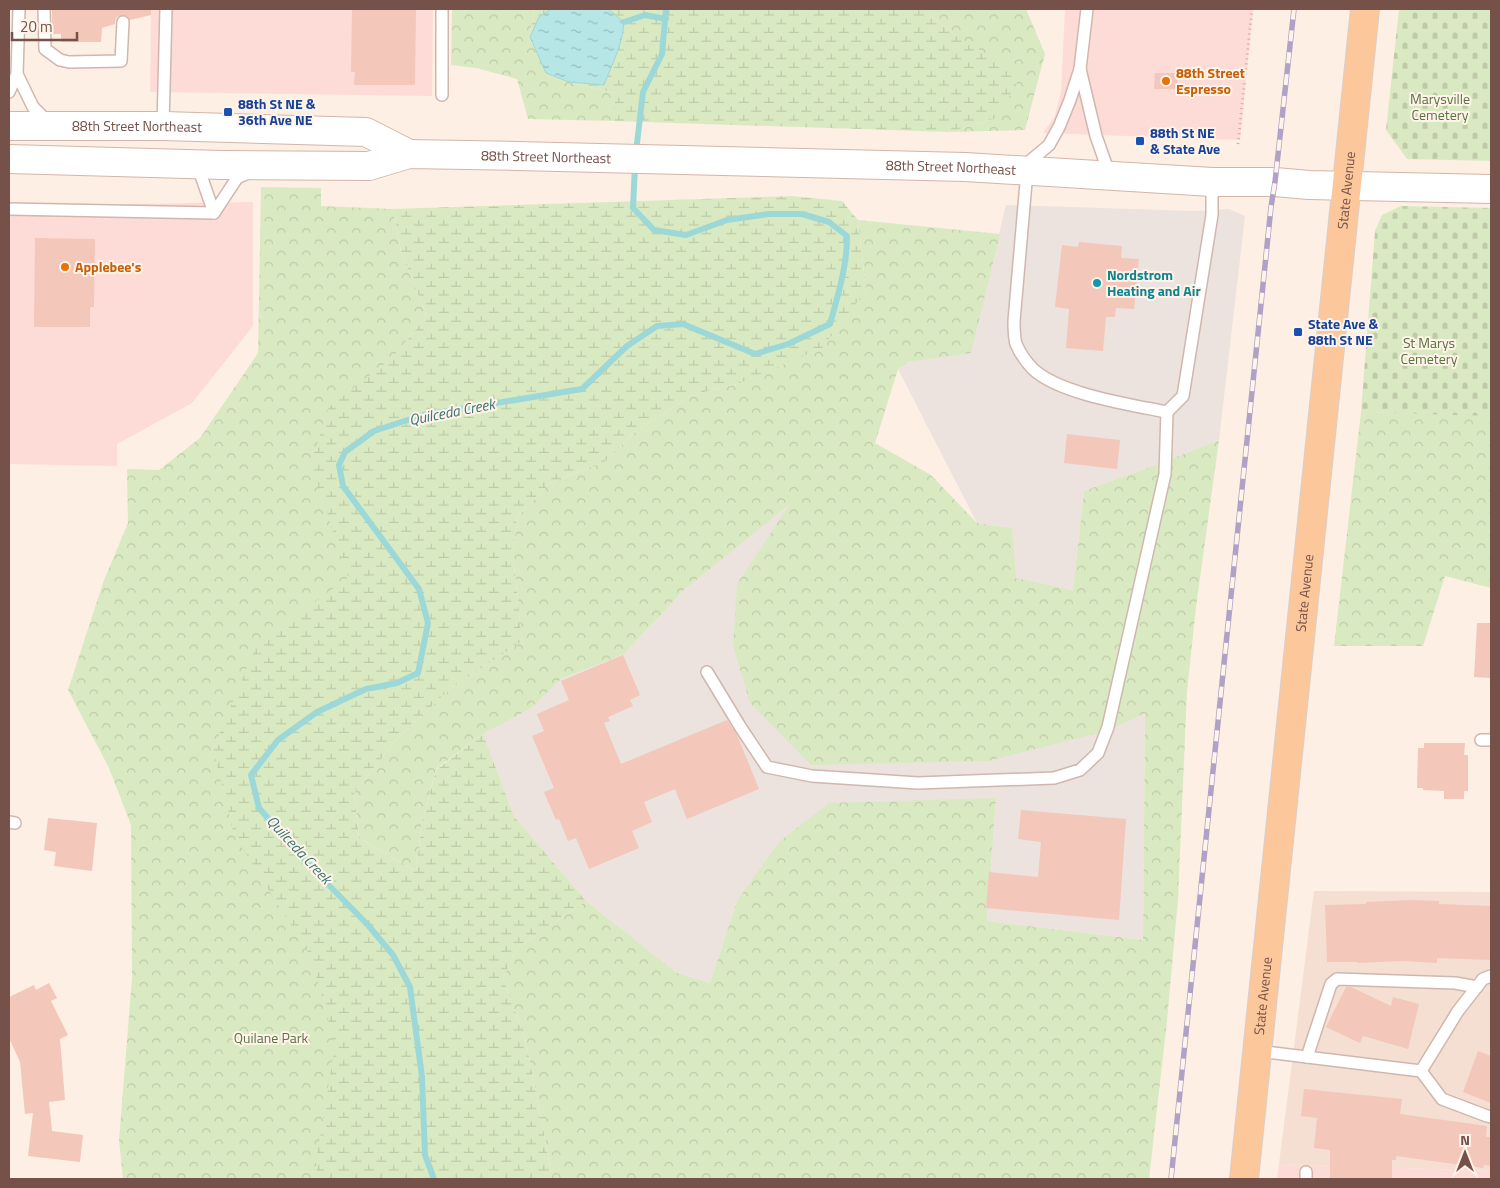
<svg xmlns="http://www.w3.org/2000/svg" width="1500" height="1188" font-family="'Titillium Web',sans-serif">
  <style>
    .residential { fill: #f4dfd2 }
    .commercial { fill: #fddcd7 }
    .industrial { fill: #ece2de }
    .forest { fill: url(#forest-crowns) }
    .wetland { fill: url(#wetland-marsh) }
    .cemetery { fill: url(#cemetery-stones) }
    .water { fill: url(#water-ripples); stroke: #9dd8d8 }
    .lines { fill: none; stroke-linecap: round; stroke-linejoin: round }
    .stream { stroke: #9dd8d8; stroke-width: 6 }
    .building { fill: #f3c7ba }
    .service-casing { stroke: #d0b7ad; stroke-width: 14 }
    .secondary-casing { stroke: #d3b5aa; stroke-width: 30 }
    .primary-casing { stroke: #d8cecc; stroke-width: 30 }
    .path { stroke: #d7aa9e; stroke-width: 3; stroke-dasharray: 1 4; stroke-linecap: butt }
    .service { stroke: #fff; stroke-width: 11 }
    .secondary { stroke: #fff; stroke-width: 28 }
    .primary { stroke: #fcc89b; stroke-width: 28 }
    .rail-casing { stroke: #afa2c6; stroke-width: 5.5 }
    .rail { stroke: #fff3ea; stroke-width: 4; stroke-dasharray: 11; stroke-linecap: butt }
    .food-dot { fill: #e8710a; stroke: #fff3ea; stroke-width: 2 }
    .transit-dot { fill: #1a4fb4; stroke: #fff3ea; stroke-width: 2 }
    .culture-dot { fill: #0f9aa8; stroke: #fff3ea; stroke-width: 2 }
    .labels { text-anchor: middle; stroke-width: 4; stroke-linejoin: round; paint-order: stroke }
    .food-label { font-size: 14px; font-weight: bold; fill: #c56008; stroke: #fff3ea; text-anchor: start }
    .park-label { font-size: 14px; fill: #58753e; stroke: #fff3ea }
    .transit-label { font-size: 14px; font-weight: bold; fill: #164399; stroke: #fff3ea; text-anchor: start }
    .street-label { font-size: 14px; fill: #755149; stroke: #fff3ea }
    .culture-label { font-size: 14px; font-weight: bold; fill: #0d838f; stroke: #fff3ea; text-anchor: start }
    .water-label { font-size: 15px; font-style: italic; fill: #397474; stroke: #fff3ea }
  </style>
  <defs>
    <pattern id="forest-crowns" width="20" height="18" patternUnits="userSpaceOnUse" patternTransform="scale(1.25)"><rect width="20" height="18" fill="#d9eac2"/><path d="M2 6a3 3 0 1 1 6 0M12 15a3 3 0 1 1 6 0" fill="none" stroke="#becaa8"/></pattern>
    <pattern id="wetland-marsh" width="20" height="14" patternUnits="userSpaceOnUse" patternTransform="scale(1.25)"><rect width="20" height="14" fill="#d9eac2"/><path d="M1 5h8M5 5V1M11 12h8M15 12V8" fill="none" stroke="#becaa8"/></pattern>
    <pattern id="cemetery-stones" width="16" height="16" patternUnits="userSpaceOnUse" patternTransform="scale(1.25)"><rect width="16" height="16" fill="#d9eac2"/><path d="M2 7V4a2 2 0 0 1 4 0v3zM10 15v-3a2 2 0 0 1 4 0v3z" fill="#becaa8"/></pattern>
    <pattern id="water-ripples" width="26" height="14" patternUnits="userSpaceOnUse" patternTransform="scale(1.25)"><rect width="26" height="14" fill="#b7e6e6"/><path d="M2 4q2-2 4 0t4 0M15 11q2-2 4 0t4 0" fill="none" stroke="#99bdbc"/></pattern>
  </defs>
  <rect width="100%" height="100%" fill="#fdefe3"/>
  <path class="residential" d="M1314,891L1491,892V1171L1279,1164Z"/>
  <g class="commercial">
    <path d="M151,9H433L432,96L150,92Z"/>
    <path d="M1065,9H1253L1240,140L1043,133L1055,116L1061,92Z"/>
    <path d="M253,202V326L192,403L117,444V466L9,464V206Z"/>
    <path d="M1279,1164L1491,1171V1179H1277Z"/>
  </g>
  <g class="industrial">
    <path d="M1006,205L1193,211L1229,209L1245,216L1219,440L1156,465L1084,491L1073,590L1015,578L1012,528L977,523L898,369L907,362L971,352Z"/>
    <path d="M792,502L1107,731L1145,712L1143,940L987,921L996,798L737,901L710,983L677,973L586,901L514,816L483,734L530,709L561,679L624,654L684,590Z"/>
  </g>
  <g class="forest">
    <path d="M452,9H534L530,37L569,82L615,93V121L528,119L517,79L476,68L451,65Z"/>
    <path d="M922,9H1026L1045,54L1025,130L949,132L997,118L957,36Z"/>
    <path d="M261,187L321,188V206L393,209L401,252L427,316L402,346L410,584L306,710L425,1179H123L119,1140L132,978L131,825L109,768L68,690L104,580L128,523L127,469L159,470L200,438L258,353Z"/>
    <path d="M858,220L1000,234L971,353L907,362L898,369L875,443L931,475L977,523L1012,528L1016,578L1073,590L1084,491L1156,465L1219,440L1196,607L1187,691L1178,899L1167,1021L1149,1179H552L545,1138L526,1042L503,978L517,948L586,901L677,973L710,983L737,901L779,842L829,803L996,798L987,921L1143,940L1145,713L1107,731L988,761L811,765L750,703L733,646L737,584L790,504L684,590L624,654L561,679L530,709L483,734L436,769L422,822L416,871L359,838L354,793L397,739L450,689L522,641L513,554L517,517L550,483L606,461L635,432L692,395L737,384L866,290Z"/>
    <path d="M1361,412L1491,415V588L1445,576L1423,646H1334Z"/>
  </g>
  <g class="wetland">
    <path d="M534,9H922L957,36L1021,75L997,118L949,132L615,121V93L569,82L546,73L530,37Z"/>
    <path d="M791,196L842,201L858,220L866,290L822,348L737,384L692,395L635,432L606,461L550,483L517,517L513,554L522,641L450,689L397,739L354,793L359,838L416,871L422,822L436,770L483,734L514,816L586,901L517,948L503,978L526,1042L545,1138L552,1179H317L316,1161L335,1046L311,957L234,835L213,749L257,644L348,578L311,463L329,407L392,358L427,316L401,252L393,209Z"/>
  </g>
  <g class="cemetery">
    <path d="M1399,9H1491V161L1407,159L1386,130Z"/>
    <path d="M1401,206L1491,208V416L1361,412L1375,231L1382,215Z"/>
  </g>
  <path class="water" d="M551,9H608L624,22C623,44 612,64 604,85L569,82L546,73L530,37L539,17Z"/>
  <g class="lines">
    <g class="stream">
      <path d="M624,22L645,15L666,19"/>
      <path d="M636,152L643,92L662,54L666,9"/>
      <path d="M434,1179L425,1155L422,1077L410,987L393,955L368,925L314,870L259,808L251,775L278,740L317,712L366,689L397,683L418,673L428,623L419,589L343,486L339,465L345,452L374,431L423,415L582,389L627,346L657,326L683,324L755,354L788,344L830,324C838,295 847,267 847,236L829,222L802,214H769L727,220L686,235L654,230L633,208L635,165"/>
    </g>
  </g>
  <g class="building">
    <path d="M52,9H151V15L130,20L127,16H119L116,18L115,24L102,28L101,42H61V34H52Z"/>
    <path d="M352,9H416L415,85H354L355,72H351Z"/>
    <path d="M1155,73H1178L1177,89H1154Z"/>
    <path d="M35,238L95,239L94,307H90V327H34Z"/>
    <path d="M1079,242L1122,246L1121,258L1139,259L1134,309L1116,308L1115,317H1106L1103,351L1066,348L1069,309L1055,307L1062,245L1078,247Z"/>
    <path d="M1067,434L1120,440L1117,469L1064,463Z"/>
    <path d="M1477,623H1491V678L1474,677Z"/>
    <path d="M623,655L640,695L630,700L633,706L608,717L610,721L604,723L621,764L727,720L737,735L759,789L687,819L675,789L644,802L652,822L632,831L639,848L589,869L576,838L568,841L559,819L556,820L544,792L554,788L532,736L544,731L537,714L569,700L561,681Z"/>
    <path d="M1424,743H1465L1464,755H1468V791H1464V799H1444V791L1423,790V788H1417L1418,748H1424Z"/>
    <path d="M1021,810L1126,819L1119,920L986,908L989,872L1038,877L1041,842L1018,839Z"/>
    <path d="M48,818L97,823L92,871L54,866L56,852L44,850Z"/>
    <path d="M1410,900L1439,901V904L1491,906V960L1437,958V963L1403,961L1357,963L1358,962H1327L1325,905L1366,904V902Z"/>
    <path d="M49,983L57,998L51,1001L68,1035L60,1039L65,1100L49,1102L52,1131L83,1135L80,1162L28,1156L33,1113L25,1114L20,1062L9,1038V997L34,985L36,990Z"/>
    <path d="M1346,987H1351L1391,1006L1393,997L1419,1004L1408,1049L1363,1036L1360,1043L1326,1027Z"/>
    <path d="M1478,1051L1491,1056V1103L1463,1092Z"/>
    <path d="M1304,1089L1402,1099L1400,1114L1487,1126L1486,1137H1491V1166L1484,1165L1483,1168L1396,1156V1160H1392V1179H1330V1150L1314,1148L1317,1118L1301,1116Z"/>
  </g>
  <g class="lines">
    <defs>
      <g id="service">
        <path d="M44,9L45,49L60,60L69,62L121,61L123,22"/>
        <path d="M442,9V95"/>
        <path d="M1080,69L1096,136L1110,176"/>
        <path d="M17,74L19,9"/>
        <path d="M9,92L17,74L33,107L48,122"/>
        <path d="M163,126L166,9"/>
        <path d="M197,164L214,213L237,178L248,173"/>
        <path d="M1024,166L1049,145L1059,127L1070,100L1080,69L1087,9"/>
        <path d="M1027,171L1014,321C1014,328 1014,337 1016,344C1020,353 1026,362 1033,369C1059,394 1132,405 1167,412L1183,396L1212,215V182"/>
        <path d="M9,209L214,213"/>
        <path d="M707,672L741,728L767,767L812,776L918,783L1054,778L1080,770L1098,753L1108,727L1165,474L1167,412"/>
        <path d="M1481,740H1491"/>
        <path d="M9,822L15,823"/>
        <path d="M1258,1051L1421,1071L1442,1099L1487,1116L1491,1117"/>
        <path d="M1307,1057L1331,984L1337,979L1455,983L1477,987"/>
        <path d="M1421,1071L1458,1011L1483,979L1491,976"/>
        <path d="M1306,1179V1172"/>
      </g>
      <g id="secondary">
        <path id="s1" d="M9,126H163L366,132L409,154"/>
        <path id="s2" d="M9,159L222,165L369,166L409,154L517,156L965,167L1212,182H1275L1309,185L1491,189"/>
      </g>
      <g id="primary">
        <path id="s3" d="M1244,1179L1365,9"/>
      </g>
    </defs>
    <use href="#service" class="service-casing"/>
    <use href="#secondary" class="secondary-casing"/>
    <use href="#primary" class="primary-casing"/>
    <path class="path" d="M1238,144L1252,9"/>
    <use href="#service" class="service"/>
    <use href="#secondary" class="secondary"/>
    <use href="#primary" class="primary"/>
    <defs>
      <path id="rail" d="M1171,1179L1271,207L1275,182L1294,9"/>
    </defs>
    <use href="#rail" class="rail-casing"/>
    <use href="#rail" class="rail"/>
  </g>
  <g class="food-dot">
    <circle cx="1166" cy="81" r="5"/>
    <circle cx="65" cy="267" r="5"/>
  </g>
  <g class="transit-dot">
    <rect x="223" y="107" width="10" height="10" rx="2.5"/>
    <rect x="1135" y="136" width="10" height="10" rx="2.5"/>
    <rect x="1293" y="327" width="10" height="10" rx="2.5"/>
  </g>
  <circle class="culture-dot" cx="1097" cy="283" r="5"/>
  <g class="labels">
    <g class="food-label">
      <text x="1176" y="78">88th Street<tspan x="1176" dy="16">Espresso</tspan></text>
      <text x="75" y="272">Applebee's</text>
    </g>
    <g class="park-label">
      <text x="1440" y="104">Marysville<tspan x="1440" dy="16">Cemetery</tspan></text>
      <text x="1429" y="348">St Marys<tspan x="1429" dy="16">Cemetery</tspan></text>
      <text x="271" y="1043">Quilane Park</text>
    </g>
    <g class="transit-label">
      <text x="238" y="109">88th St NE &amp;<tspan x="238" dy="16">36th Ave NE</tspan></text>
      <text x="1150" y="138">88th St NE<tspan x="1150" dy="16">&amp; State Ave</tspan></text>
      <text x="1308" y="329">State Ave &amp;<tspan x="1308" dy="16">88th St NE</tspan></text>
    </g>
    <g class="street-label">
      <text dy="5" stroke="none"><textPath href="#s1" startOffset="128">88th Street Northeast</textPath></text>
      <text dy="5" stroke="none"><textPath href="#s2" startOffset="539">88th Street Northeast</textPath></text>
      <text dy="5" stroke="none"><textPath href="#s2" startOffset="944">88th Street Northeast</textPath></text>
      <text dy="5" stroke="none"><textPath href="#s3" startOffset="994">State Avenue</textPath></text>
      <text dy="5" stroke="none"><textPath href="#s3" startOffset="589">State Avenue</textPath></text>
      <text dy="5" stroke="none"><textPath href="#s3" startOffset="184">State Avenue</textPath></text>
    </g>
    <g class="culture-label">
      <text x="1107" y="280">Nordstrom<tspan x="1107" dy="16">Heating and Air</tspan></text>
    </g>
    <g class="water-label">
      <text transform="translate(452 412) rotate(-11)" y="5">Quilceda Creek</text>
      <text transform="translate(299 850) rotate(47)" y="5">Quilceda Creek</text>
    </g>
  </g>
  <rect width="1500" height="1188" fill="none" stroke="#755149" stroke-width="20"/>
  <g transform="translate(1465 1153)" stroke="#fff3ea" stroke-width="4" paint-order="stroke">
  <path d="M0-4L9 19L0 12L-9 19Z" fill="#755149"/>
  <text y="-8" font-size="14" font-weight="bold" text-anchor="middle" fill="#755149">N</text>
  </g>
  <path d="M12 32v8h65v-8" fill="none" stroke="#755149" stroke-width="2.5"/>
  <text x="20" y="32" font-size="15" fill="#755149" stroke="#fff3ea" stroke-width="4" paint-order="stroke">20 m</text>
</svg>
